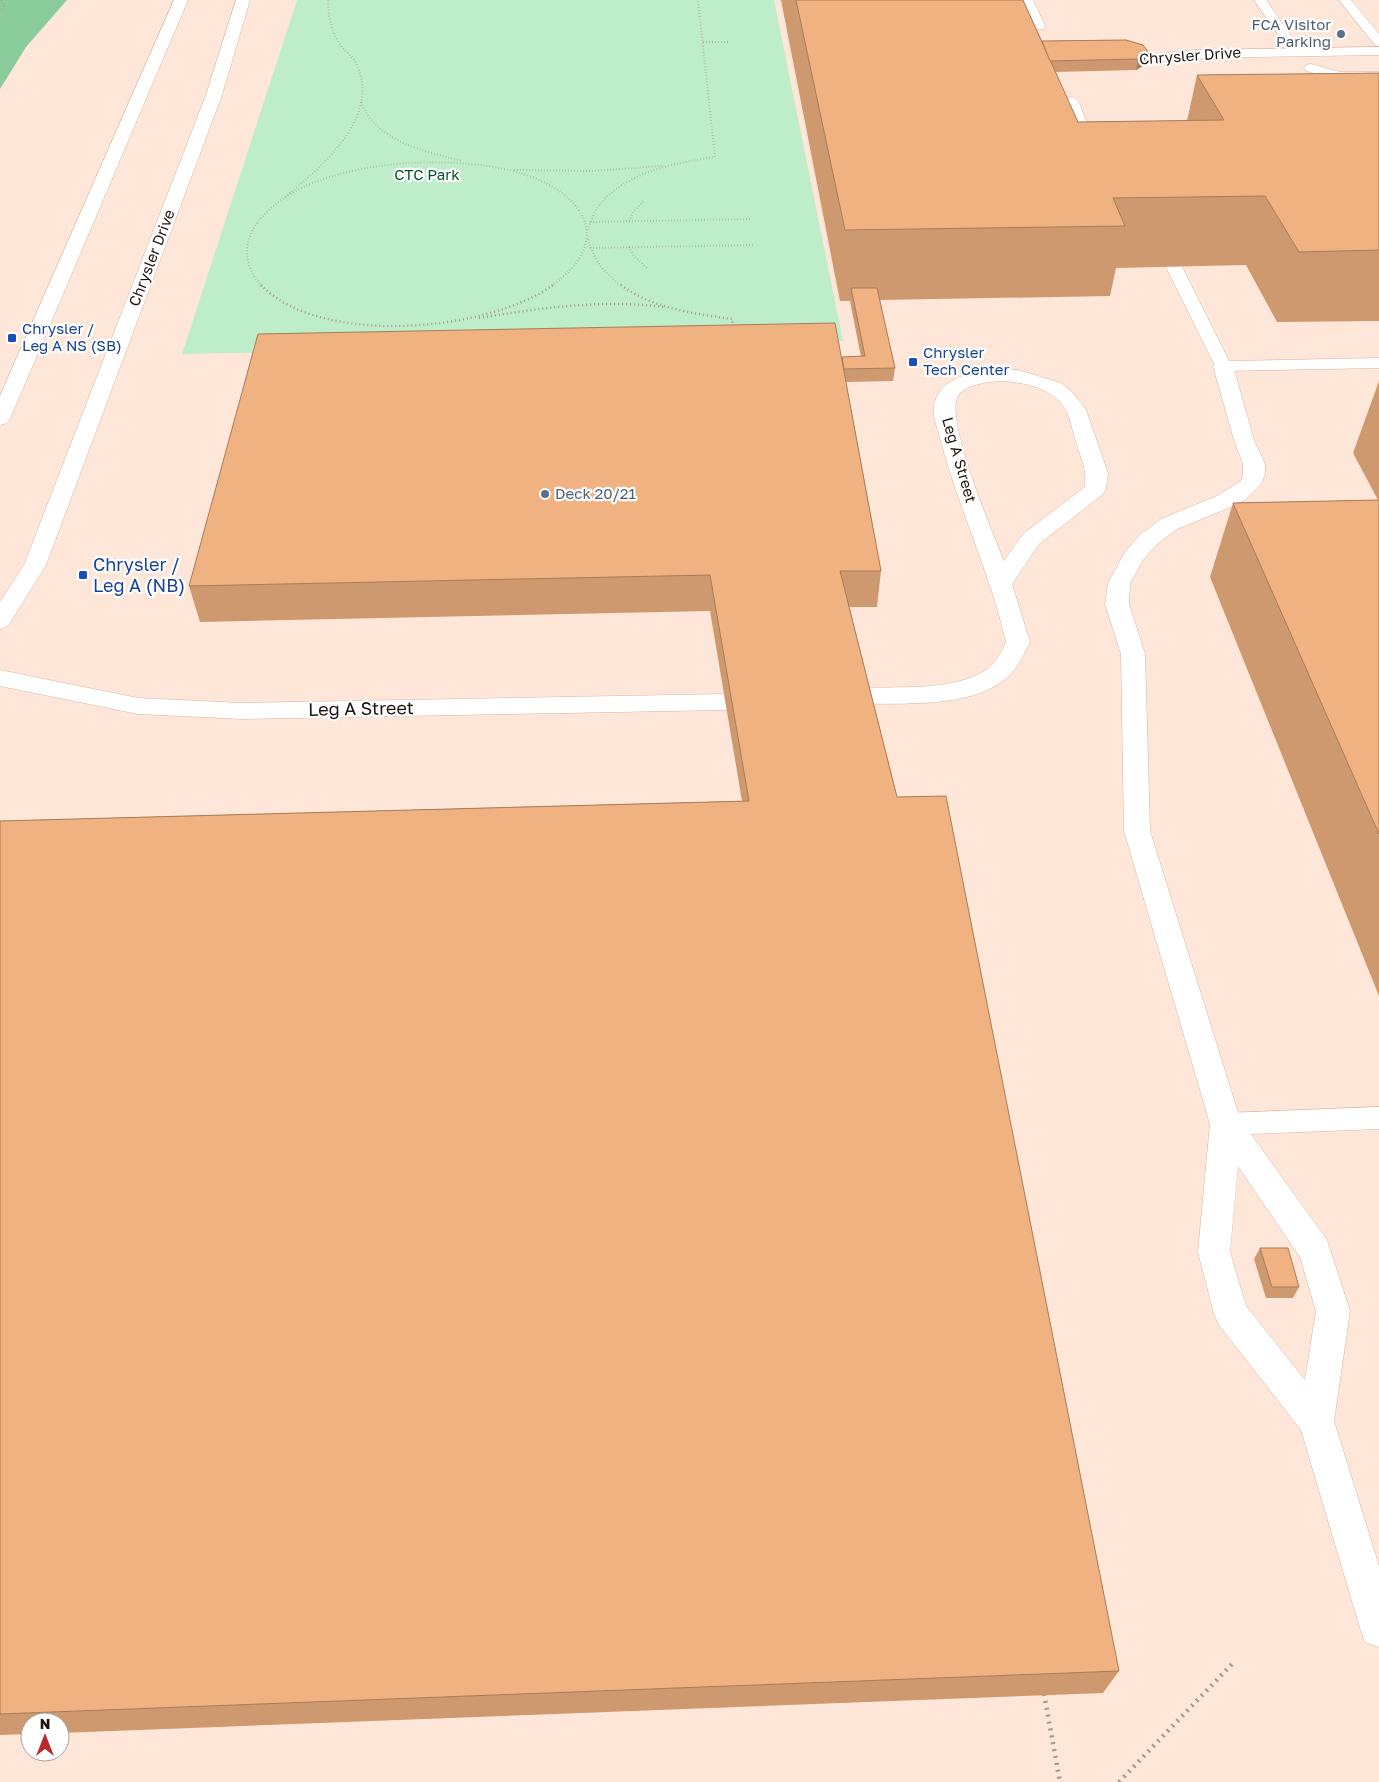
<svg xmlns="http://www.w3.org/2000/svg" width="1379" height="1782" font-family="'Golos Text',sans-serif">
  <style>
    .built { fill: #fee6d8; fill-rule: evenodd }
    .green { fill: #beedc9 }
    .forest { fill: #8acc9b }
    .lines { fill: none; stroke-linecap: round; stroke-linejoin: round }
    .service-casing { stroke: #d5b7a4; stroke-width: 1 }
    .minor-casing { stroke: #d5b7a4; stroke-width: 1 }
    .path-far2 { stroke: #a49891; stroke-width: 2; stroke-dasharray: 0.5 2.5; stroke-linecap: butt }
    .path-far1 { stroke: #a49891; stroke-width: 2.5; stroke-dasharray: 1 3; stroke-linecap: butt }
    .path { stroke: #a49891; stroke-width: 4.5; stroke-dasharray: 2 5; stroke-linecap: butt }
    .service { fill: #fff; fill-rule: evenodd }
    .minor { fill: #fff; fill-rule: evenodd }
    .wall { fill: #ce996e }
    .shaded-wall { fill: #a77d5a }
    .building { fill: #efb280; stroke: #a77d5a }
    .service-dot { fill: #5c6f8a; stroke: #fff; stroke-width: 2 }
    .transit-dot { fill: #1a4fb4; stroke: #fff; stroke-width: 2 }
    .labels { text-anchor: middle; stroke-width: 4.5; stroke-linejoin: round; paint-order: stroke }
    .far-service-label { font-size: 15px; fill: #4e5e75; stroke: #fff; text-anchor: end }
    .far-street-label { font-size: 15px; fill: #1f140e; stroke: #fff }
    .far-park-label { font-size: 15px; fill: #025327; stroke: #fff }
    .far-transit-label { font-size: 15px; fill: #164399; stroke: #fff; text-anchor: start }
    .transit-label { font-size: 18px; fill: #164399; stroke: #fff; text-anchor: start }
    .street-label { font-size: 18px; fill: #1f140e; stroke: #fff }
  </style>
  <rect width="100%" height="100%" fill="#fcefe8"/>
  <path class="built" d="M0,0H1379V1782H0ZM30,1722H60V1752H30Z"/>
  <path class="green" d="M297,0H774L843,341L182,354Z"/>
  <path class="forest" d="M0,0H67L26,47L0,89Z"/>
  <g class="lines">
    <defs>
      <g id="service">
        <path d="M1021,0H1033L1045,26L1043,29H1035Z"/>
        <path d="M1254,0H1266L1292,37L1290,40H1282Z"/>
        <path d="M1339,0H1351L1379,34V46L1375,45Z"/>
        <path d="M1379,47V55L1195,58L1122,65L1116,61L1122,57L1195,50Z"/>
        <path d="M1311,64L1340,72H1379V80H1340L1306,71L1304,68L1306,65Z"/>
        <path d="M1071,97C1084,100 1080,119 1091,125C1097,129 1106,127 1114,129L1116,132L1114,135H1092L1078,129L1064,101Z"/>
        <path d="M1174,262L1180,264L1182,267L1229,361L1379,358V368L1223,371L1217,370L1166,267L1168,264Z"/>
        <path d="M1379,1107V1129L1226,1135L1217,1132L1213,1124L1217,1116L1226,1113Z"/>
      </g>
      <g id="minor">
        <path d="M174,0H188L10,419L7,423L0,425V396Z"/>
        <path d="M236,0H250L222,95L46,565L8,626L0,629V602L24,565L206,95Z"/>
        <path d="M1223,360L1230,362L1233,366L1254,440L1265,464V474L1261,484L1246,499L1233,506L1177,529L1156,545L1143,560L1130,583L1129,604L1145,654L1150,831L1240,1119L1327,1240L1350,1311L1334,1421L1379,1566V1647L1365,1642L1360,1628L1301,1430L1219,1325L1214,1314L1198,1252L1210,1124L1124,831L1121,654L1105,604L1108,583L1125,552L1140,535L1161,519L1217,496L1241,481L1243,474V464L1234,440L1213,366L1216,362ZM1238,1166L1300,1257L1316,1311L1305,1380L1246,1306L1230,1252Z"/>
        <path d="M1000,369L1018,370L1061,383L1072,392L1086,410L1108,473L1106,489L1103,494L1039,544L1012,584L1030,642C1023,656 1017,670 1004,680C970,708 901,703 858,704L849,702L846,696L849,690L858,688C897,686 952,692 986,670C996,663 1001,653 1006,642C1001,622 996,602 989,583C973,535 953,488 940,438C937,427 931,413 935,401C944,375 977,371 1000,369ZM1000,381C1024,382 1056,388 1067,412C1071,422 1073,432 1076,442C1081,458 1087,470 1085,487L1023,534L1004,561C993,534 944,418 958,396C966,384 987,382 1000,381Z"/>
        <path d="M0,670L138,698L242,703L725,694L734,696L737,702L734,708L725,710L242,719L138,714L0,686Z"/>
      </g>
    </defs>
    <use href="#service" class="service-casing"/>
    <use href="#minor" class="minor-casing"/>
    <g class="path-far2">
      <path d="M0,11L4,6L1,0"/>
      <path d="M703,42H730"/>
      <path d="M361,102C375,141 426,152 463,161"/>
      <path d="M514,170L592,171L662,166"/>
      <path d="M285,197C321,168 381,117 357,65C354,58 347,53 342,47C332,34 328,17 328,0"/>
      <path d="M629,221L633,212L645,200"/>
      <path d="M590,222L752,219"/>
      <path d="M588,230C590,224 592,217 595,212C618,173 674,163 715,157L698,0"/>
      <path d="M588,239C595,262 603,272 622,286"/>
      <path d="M629,247L634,256L648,269"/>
      <path d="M590,248L753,245"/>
      <path d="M262,286C246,270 242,248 254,228C297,158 450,152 520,173C583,192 617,240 551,286"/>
    </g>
    <g class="path-far1">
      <path d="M261,285C320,347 488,332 553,285"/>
      <path d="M621,285C651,308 695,314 732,319L733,329"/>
      <path d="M479,318C541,308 601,299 664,307"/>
    </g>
    <g class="path">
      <path d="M1044,1694L1060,1782"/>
      <path d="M1119,1782L1233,1663"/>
    </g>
    <use href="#service" class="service"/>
    <use href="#minor" class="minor"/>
  </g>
  <g class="wall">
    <path d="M781,0H1023L1042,41L1126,40L1146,64L1136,70L1055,72L1078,122L1187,121L1197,75L1379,73V321L1277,322L1246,265L1116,268L1110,296L879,300L895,368L893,381L846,382L881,571L877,607H849L1119,1671L1103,1693L60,1733V1722H30V1734L0,1735V821L742,801L710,611L200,622L189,586L842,357H861L850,301H840Z"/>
    <path d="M1379,381V996L1210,577L1233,503L1378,500L1353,453Z"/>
    <path d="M1260,1248L1299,1287L1293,1298H1266L1254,1259Z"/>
  </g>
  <path class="shaded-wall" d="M1149,53L1146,64L1136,70L1138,59Z"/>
  <g class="building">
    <path d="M796,0H1023L1078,122L1224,120L1197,75L1379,73V250L1299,252L1265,196L1113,198L1125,226L845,230Z"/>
    <path d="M1126,40L1143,45L1149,53L1138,59L1050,61L1042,41Z"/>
    <path d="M851,288H877L895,368L844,369L842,357L865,356Z"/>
    <path d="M835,323L881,571H840L897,797L946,796L1119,1671L0,1714V821L749,801L710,575L189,586L258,334Z"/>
    <path d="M1379,500V834L1233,503Z"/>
    <path d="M1260,1248H1288L1299,1287H1272Z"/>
  </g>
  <g class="service-dot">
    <circle cx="1341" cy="34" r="5"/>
    <circle cx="545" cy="494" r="5"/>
  </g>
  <g class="transit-dot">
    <rect x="7" y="333" width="10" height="10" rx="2.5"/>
    <rect x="908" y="357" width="10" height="10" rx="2.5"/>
    <rect x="78" y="570" width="10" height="10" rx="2.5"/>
  </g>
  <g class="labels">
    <g class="far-service-label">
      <text x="1331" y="30">FCA Visitor<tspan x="1331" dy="17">Parking</tspan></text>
      <text x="555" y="499" text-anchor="start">Deck 20/21</text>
    </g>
    <g class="far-street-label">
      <text transform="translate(1190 56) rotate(-4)" y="5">Chrysler Drive</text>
      <text transform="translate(152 258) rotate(-69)" y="5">Chrysler Drive</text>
      <text transform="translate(959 460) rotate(74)" y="5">Leg A Street</text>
    </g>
    <g class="far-park-label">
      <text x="427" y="180">CTC Park</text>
    </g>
    <g class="far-transit-label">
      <text x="22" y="334">Chrysler /<tspan x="22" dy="17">Leg A NS (SB)</tspan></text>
      <text x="923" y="358">Chrysler<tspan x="923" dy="17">Tech Center</tspan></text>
    </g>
    <g class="transit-label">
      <text x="93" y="571">Chrysler /<tspan x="93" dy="21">Leg A (NB)</tspan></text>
    </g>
    <g class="street-label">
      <text transform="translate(361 709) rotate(-1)" y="6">Leg A Street</text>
    </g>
  </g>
  <g transform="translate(45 1737)"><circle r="24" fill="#ffffff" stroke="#a5a19f"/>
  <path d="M0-4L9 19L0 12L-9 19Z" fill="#b92a2b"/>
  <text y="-8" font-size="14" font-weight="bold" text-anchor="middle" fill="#1f140e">N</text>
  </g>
</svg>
